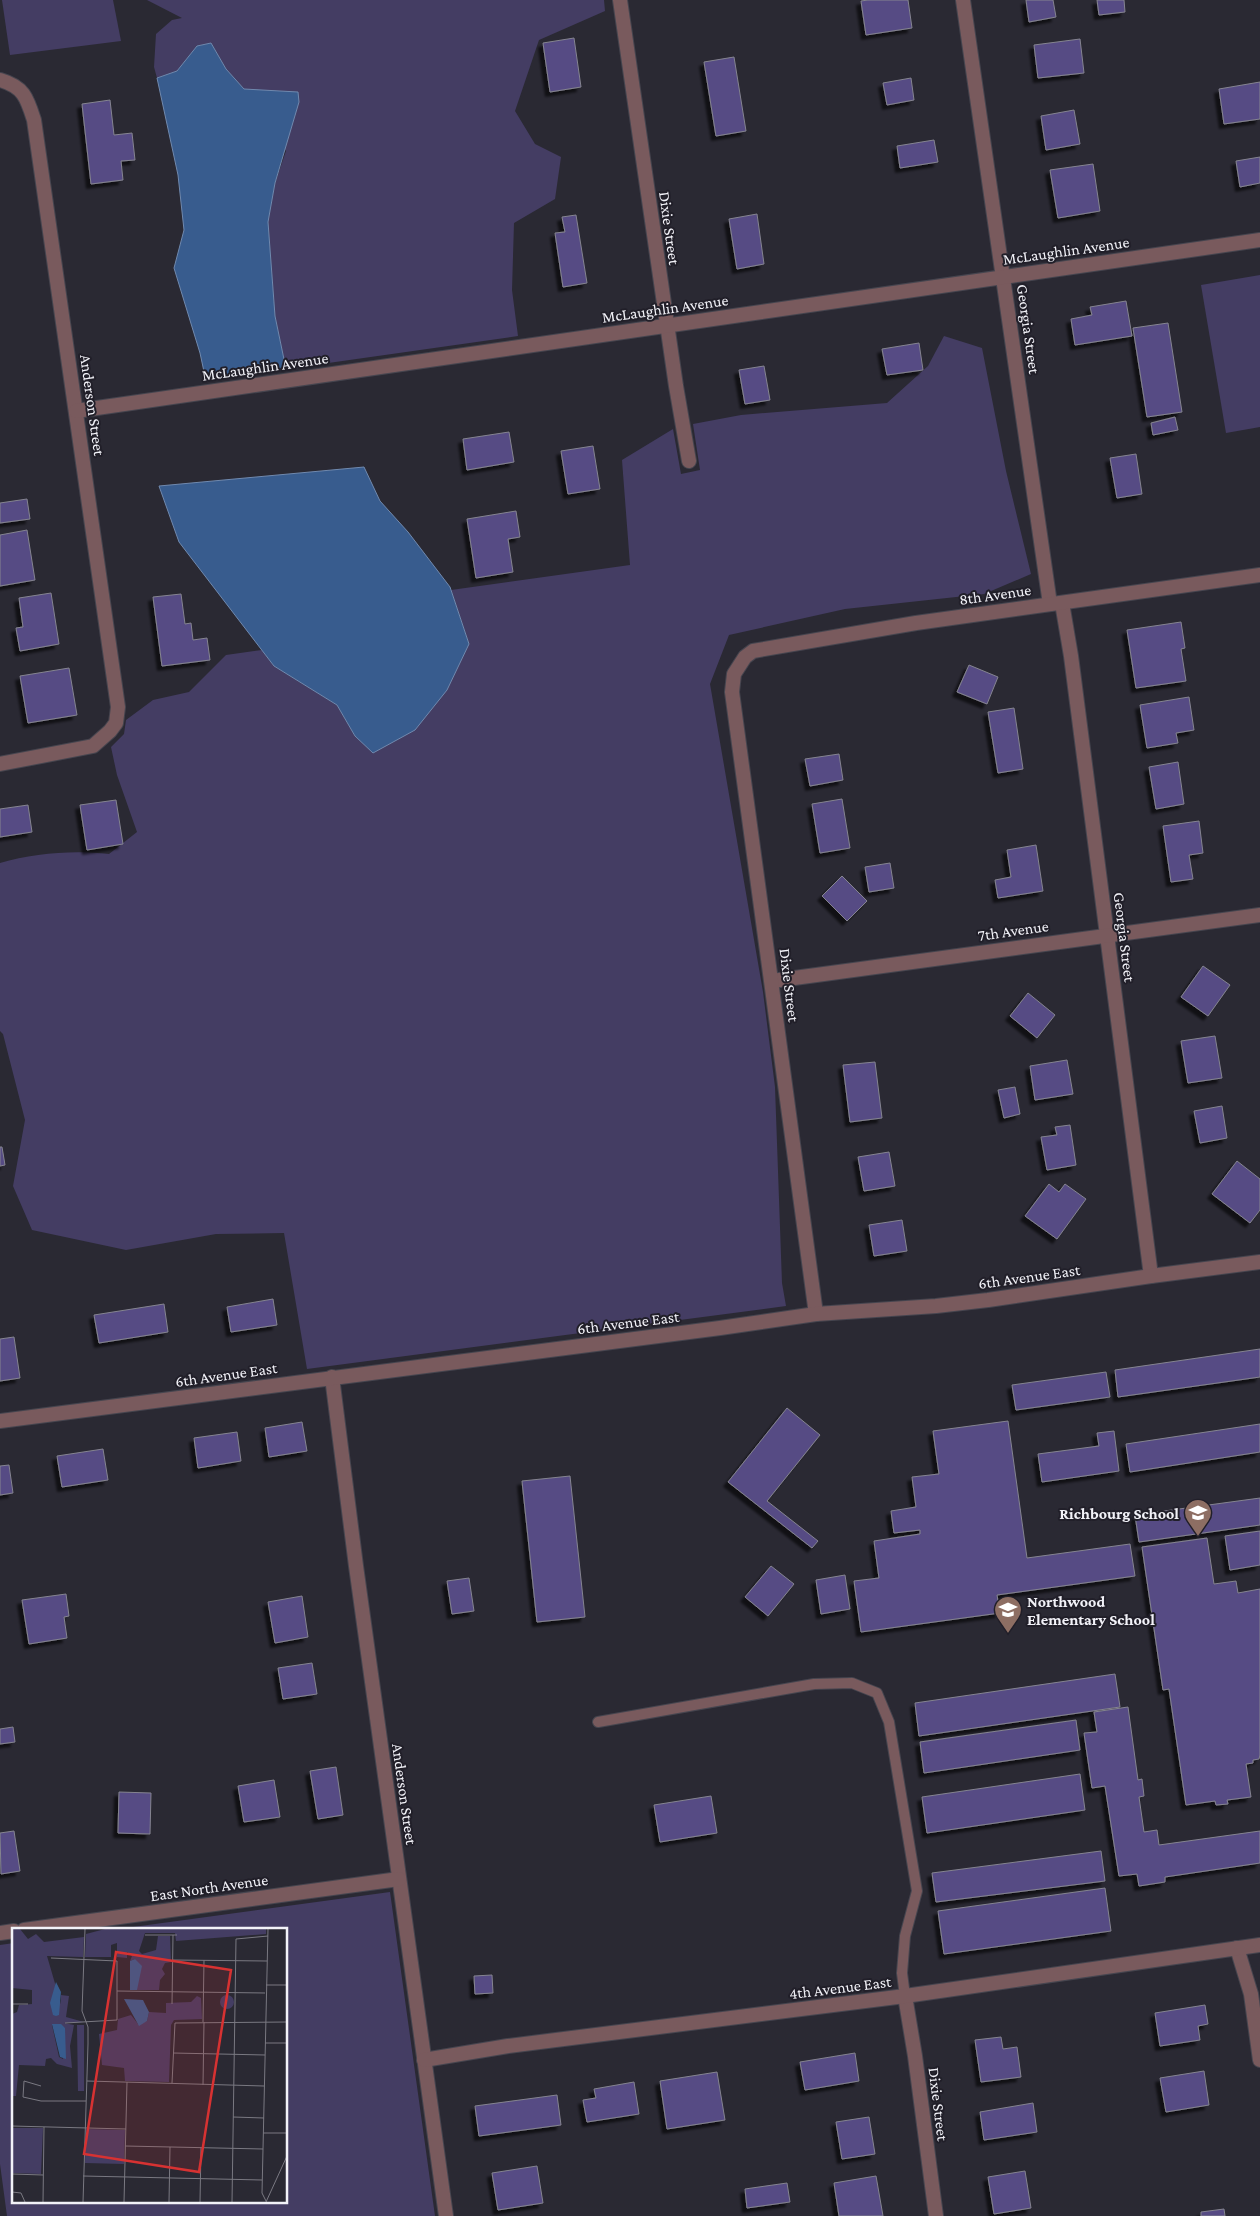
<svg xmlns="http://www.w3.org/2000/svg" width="1260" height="2216" font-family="'Crimson Pro',serif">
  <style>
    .green { fill: #443d63 }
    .water { fill: #385c8e; stroke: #7089ae }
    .building { fill: #564c84; stroke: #858490; filter: url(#shadow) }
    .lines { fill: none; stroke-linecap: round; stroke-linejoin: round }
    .service-casing { stroke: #46454f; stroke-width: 12 }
    .minor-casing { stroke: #46454f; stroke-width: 16 }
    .service { stroke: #795a5d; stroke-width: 10 }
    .minor { stroke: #795a5d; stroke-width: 14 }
    .labels { text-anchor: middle; stroke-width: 4; stroke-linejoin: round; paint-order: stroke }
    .street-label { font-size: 16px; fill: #f2f2f8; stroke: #211f29 }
    .poi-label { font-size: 16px; font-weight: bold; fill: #f2f2f8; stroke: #211f29; text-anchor: end }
    .inset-road { fill: none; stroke: #7a7982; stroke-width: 1 }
    .view { fill: #d73232; fill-opacity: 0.15; stroke: #d73232; stroke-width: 2.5 }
    .inset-edge { fill: none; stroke: #f2f2f8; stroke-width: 2.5 }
  </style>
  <defs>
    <filter id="shadow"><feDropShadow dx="-4.5" dy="4.5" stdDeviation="1" flood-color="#0009"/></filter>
  </defs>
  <rect width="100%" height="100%" fill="#2a2933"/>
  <g class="green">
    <path d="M2,0H113L121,41L10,55Z"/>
    <path d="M147,0H604L605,11L539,40L515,111L535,144L561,157L555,199L514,223L512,290L518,336L286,369L275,316L268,222L275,183L286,151L244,89L226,69L211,43L197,46L177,71L157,78L154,67L156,34L172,20L182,18Z"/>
    <path d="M1260,275V427L1226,433L1201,285Z"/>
    <path d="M944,336L982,348L1006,471L1031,574L984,594L845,609L729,635L710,684L763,992L775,1087L782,1283L786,1306L307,1369L284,1233L216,1234L126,1250L32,1230L13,1186L25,1120L3,1034L0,1031V863C34,853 74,850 109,854L137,832L117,775L111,747L124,734L126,720L153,700L189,692L226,655L262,650L274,666L337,705L355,736L469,644L451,590L630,565L622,460L673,429L681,474L700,470L693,424L741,415L887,403L928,366Z"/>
    <path d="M390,1892L435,2216H7L0,2164V1945L14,1943V2202H286V1930H111Z"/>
  </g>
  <g class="water">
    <path d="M211,43L226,69L244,89L298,92L299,102L275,183L268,222L275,316L286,369L206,381L200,353L174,268L184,230L178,175L157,78L177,71L197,46Z"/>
    <path d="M364,467L380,501L408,532L450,587L469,644L447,690L415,730L373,753L355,736L337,705L274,666L179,542L159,486Z"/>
  </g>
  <g class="building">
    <path d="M868,0H908L912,28L866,35L861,1Z"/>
    <path d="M1026,0H1053L1056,17L1029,22Z"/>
    <path d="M1097,0H1124L1125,12L1099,15Z"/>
    <path d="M574,38L581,87L550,92L543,43Z"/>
    <path d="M1080,39L1084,73L1038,78L1034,45Z"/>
    <path d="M734,57L746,131L716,136L704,62Z"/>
    <path d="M911,78L914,100L887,105L883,83Z"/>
    <path d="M1260,82V119L1224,124L1219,89Z"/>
    <path d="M110,100L114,135L132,133L135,160L121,161L123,180L91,184L82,104Z"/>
    <path d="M1074,110L1080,144L1046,150L1041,116Z"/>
    <path d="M934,140L938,162L900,168L897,146Z"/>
    <path d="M1260,157V183L1240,187L1236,161Z"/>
    <path d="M1093,164L1100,211L1058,218L1050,170Z"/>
    <path d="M757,214L764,264L737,269L729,219Z"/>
    <path d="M576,215L587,283L563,287L555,233L565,232L562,217Z"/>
    <path d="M1126,301L1132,336L1075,345L1071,319L1092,315L1090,307Z"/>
    <path d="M1168,323L1182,412L1147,417L1133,328Z"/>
    <path d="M919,343L923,370L887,375L882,349Z"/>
    <path d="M764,366L770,400L745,404L739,370Z"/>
    <path d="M1175,417L1178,430L1153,435L1151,423Z"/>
    <path d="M509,432L514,462L467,470L463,439Z"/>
    <path d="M593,446L600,489L568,494L561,451Z"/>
    <path d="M1136,454L1142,494L1117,498L1110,458Z"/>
    <path d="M27,499L30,519L0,523V503Z"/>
    <path d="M516,511L520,537L508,539L513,572L476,578L467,519Z"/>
    <path d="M27,530L35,580L0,586V535Z"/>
    <path d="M51,593L59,644L20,651L16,628L23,627L19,598Z"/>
    <path d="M181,594L185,624L191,623L193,640L207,638L210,660L162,666L153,597Z"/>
    <path d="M1181,622L1185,648L1181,649L1186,681L1136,688L1127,630Z"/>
    <path d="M969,665L998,677L987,704L957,692Z"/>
    <path d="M69,668L77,715L28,723L20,676Z"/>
    <path d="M1189,697L1194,730L1176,733L1178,743L1147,748L1140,705Z"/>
    <path d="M1014,708L1023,769L998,773L988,712Z"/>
    <path d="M839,754L843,780L810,786L805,759Z"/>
    <path d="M1178,762L1184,804L1156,809L1149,767Z"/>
    <path d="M842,799L850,848L820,853L812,804Z"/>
    <path d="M116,800L123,844L87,850L80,805Z"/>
    <path d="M28,805L32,832L0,837V809Z"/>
    <path d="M1199,821L1203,853L1189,855L1193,879L1171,882L1163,826Z"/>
    <path d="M1036,845L1043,891L998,898L995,880L1011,877L1007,850Z"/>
    <path d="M890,863L894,888L869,892L865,867Z"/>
    <path d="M842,876L867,901L847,921L822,896Z"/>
    <path d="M1203,966L1230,985L1208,1016L1181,997Z"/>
    <path d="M1028,993L1055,1015L1037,1038L1010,1016Z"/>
    <path d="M1215,1036L1222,1078L1188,1083L1181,1041Z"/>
    <path d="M1067,1060L1073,1094L1035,1100L1030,1066Z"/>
    <path d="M875,1062L882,1118L850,1122L843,1065Z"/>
    <path d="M1015,1087L1020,1114L1004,1118L998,1090Z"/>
    <path d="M1222,1106L1227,1138L1200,1143L1194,1111Z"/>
    <path d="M1070,1125L1076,1165L1047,1170L1041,1137L1057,1135L1055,1127Z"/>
    <path d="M0,1147H2L5,1165L0,1166Z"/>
    <path d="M889,1152L895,1186L864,1191L858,1157Z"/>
    <path d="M1237,1161L1260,1179V1210L1250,1223L1212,1194Z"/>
    <path d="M1049,1184L1059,1192L1065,1184L1086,1199L1057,1239L1025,1216Z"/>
    <path d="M902,1220L907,1251L874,1256L869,1225Z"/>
    <path d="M273,1299L277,1325L231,1332L227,1307Z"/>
    <path d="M164,1304L168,1332L99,1343L94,1315Z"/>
    <path d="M14,1337L20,1378L0,1381V1339Z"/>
    <path d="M1260,1349V1377L1118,1397L1115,1370Z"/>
    <path d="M1106,1372L1110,1397L1016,1410L1012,1385Z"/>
    <path d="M787,1408L820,1435L767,1501L818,1541L812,1548L728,1482Z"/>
    <path d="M1008,1421L1027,1558L1130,1544L1135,1576L997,1595L1000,1613L861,1632L854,1581L879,1578L874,1541L920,1534V1530L894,1533L891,1511L916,1507L912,1477L939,1474L933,1431Z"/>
    <path d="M302,1422L307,1451L269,1457L265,1428Z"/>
    <path d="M1260,1424V1452L1130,1472L1126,1444Z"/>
    <path d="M1114,1431L1119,1471L1042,1482L1038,1454L1099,1446L1097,1433Z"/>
    <path d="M237,1432L241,1461L198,1468L194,1438Z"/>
    <path d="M103,1449L108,1480L62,1487L57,1456Z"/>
    <path d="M9,1465L13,1493L0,1495V1466Z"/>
    <path d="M570,1476L585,1617L537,1622L522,1481Z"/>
    <path d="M1260,1498V1525L1139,1542L1135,1515Z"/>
    <path d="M1260,1531V1565L1230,1570L1225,1536Z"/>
    <path d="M1207,1538L1214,1584L1236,1581L1238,1593L1260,1589V1755L1259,1759L1253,1760V1763L1246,1764L1251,1797L1227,1800L1228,1804L1216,1805L1215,1801L1186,1805L1169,1689L1163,1690L1142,1547Z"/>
    <path d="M771,1566L794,1584L768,1616L745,1597Z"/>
    <path d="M845,1575L850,1609L821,1614L816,1580Z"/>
    <path d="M469,1578L474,1611L452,1614L447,1581Z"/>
    <path d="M66,1594L69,1616L64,1617L67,1638L29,1644L22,1600Z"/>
    <path d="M302,1596L308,1637L275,1643L268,1602Z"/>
    <path d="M312,1663L317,1694L283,1699L278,1668Z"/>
    <path d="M1115,1674L1120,1707L919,1736L915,1703Z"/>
    <path d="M1128,1707L1138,1780L1142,1779L1144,1796L1139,1797L1144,1832L1157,1830L1159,1845L1260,1831V1863L1165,1877V1882L1139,1886L1137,1874L1119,1876L1105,1786L1092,1788L1084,1733L1097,1732L1094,1712Z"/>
    <path d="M1076,1720L1080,1750L924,1773L920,1742Z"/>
    <path d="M13,1727L15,1742L0,1744V1729Z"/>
    <path d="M336,1767L343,1815L318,1819L310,1771Z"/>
    <path d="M1080,1774L1085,1810L927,1833L922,1797Z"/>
    <path d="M274,1780L280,1817L244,1822L238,1786Z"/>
    <path d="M119,1792L151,1793L150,1834L118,1833Z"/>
    <path d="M711,1796L717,1833L660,1842L654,1805Z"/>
    <path d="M14,1831L20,1871L1,1874L0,1833Z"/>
    <path d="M1101,1851L1105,1881L936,1902L932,1873Z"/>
    <path d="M1105,1888L1111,1931L944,1954L938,1911Z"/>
    <path d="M492,1975L493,1993L475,1994L474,1976Z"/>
    <path d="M1205,2005L1208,2024L1198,2026L1200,2040L1160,2046L1155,2013Z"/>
    <path d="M1001,2037L1003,2049L1017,2047L1021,2077L981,2082L975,2040Z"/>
    <path d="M855,2053L859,2081L805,2090L800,2062Z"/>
    <path d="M1204,2071L1209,2105L1166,2112L1160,2078Z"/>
    <path d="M717,2072L725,2120L667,2129L660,2081Z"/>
    <path d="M634,2082L639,2114L587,2122L583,2100L596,2098L594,2089Z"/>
    <path d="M557,2095L561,2125L479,2136L475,2106Z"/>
    <path d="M1033,2103L1037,2132L984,2140L980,2112Z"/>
    <path d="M869,2117L875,2154L842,2159L836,2122Z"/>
    <path d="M537,2166L543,2203L498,2210L492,2173Z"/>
    <path d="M1025,2171L1031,2208L994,2214L988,2177Z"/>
    <path d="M876,2176L883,2216H839L834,2183Z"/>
    <path d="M787,2183L790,2202L747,2208L745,2189Z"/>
    <path d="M1224,2209L1225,2216H1201V2212Z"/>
  </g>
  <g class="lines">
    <defs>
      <path id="service" d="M598,1722L814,1684L852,1683L877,1693L889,1722L917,1891L905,1936L902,1973L905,1996"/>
      <g id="minor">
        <path d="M620,0L676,386L689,461"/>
        <path d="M963,0L1050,604"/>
        <path d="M0,80C24,87 27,98 34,120L118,707L116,723L110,731L93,746L0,764"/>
        <path d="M76,411L1260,240"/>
        <path d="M1062,603L1071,656L1151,1276"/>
        <path d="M772,981L1260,915"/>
        <path d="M816,1314L732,692L734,674L745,657L753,651L916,623L1260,575"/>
        <path d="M332,1377L356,1566L446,2216"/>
        <path d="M0,1421L720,1328L816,1314L936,1306L988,1300L1151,1276L1260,1262"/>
        <path d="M24,1930L399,1879"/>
        <path d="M0,1933L14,1931"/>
        <path d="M1237,1948L1251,1994L1260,2060"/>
        <path d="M905,1996L915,2056L936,2216"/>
        <path d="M424,2060L508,2046L905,1996L1260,1945"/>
      </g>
    </defs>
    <use href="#service" class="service-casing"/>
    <use href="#minor" class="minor-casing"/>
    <use href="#service" class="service"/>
    <use href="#minor" class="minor"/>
  </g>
  <defs>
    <symbol id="school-pin" viewBox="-11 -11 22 30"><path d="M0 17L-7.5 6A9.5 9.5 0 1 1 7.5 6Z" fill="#8d6e63" stroke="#211f29"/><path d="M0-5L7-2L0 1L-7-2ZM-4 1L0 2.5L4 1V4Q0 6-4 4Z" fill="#fff"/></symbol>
  </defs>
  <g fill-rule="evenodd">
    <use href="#school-pin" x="1182" y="1497" width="32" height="43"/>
    <use href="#school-pin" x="992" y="1594" width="32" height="43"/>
  </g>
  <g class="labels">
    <g class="street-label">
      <text transform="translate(670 228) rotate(82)" y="6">Dixie Street</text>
      <text transform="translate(1066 250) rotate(-8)" y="6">McLaughlin Avenue</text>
      <text transform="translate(665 308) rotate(-8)" y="6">McLaughlin Avenue</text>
      <text transform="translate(1029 329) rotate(82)" y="6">Georgia Street</text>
      <text transform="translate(265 366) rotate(-8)" y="6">McLaughlin Avenue</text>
      <text transform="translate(93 405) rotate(82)" y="6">Anderson Street</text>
      <text transform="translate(995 594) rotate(-8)" y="6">8th Avenue</text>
      <text transform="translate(1013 930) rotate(-8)" y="6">7th Avenue</text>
      <text transform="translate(1125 937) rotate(83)" y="6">Georgia Street</text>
      <text transform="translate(790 985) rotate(83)" y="6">Dixie Street</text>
      <text transform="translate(1029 1276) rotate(-8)" y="6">6th Avenue East</text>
      <text transform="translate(628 1322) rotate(-7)" y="6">6th Avenue East</text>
      <text transform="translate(226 1374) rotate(-8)" y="6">6th Avenue East</text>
      <text transform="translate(405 1794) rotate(82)" y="6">Anderson Street</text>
      <text transform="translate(209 1887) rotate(-8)" y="6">East North Avenue</text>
      <text transform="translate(840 1987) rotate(-7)" y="6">4th Avenue East</text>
      <text transform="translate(939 2104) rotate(83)" y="6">Dixie Street</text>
    </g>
    <g class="poi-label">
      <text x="1179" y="1519">Richbourg School</text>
      <text x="1027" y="1607" text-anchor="start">Northwood<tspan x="1027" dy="18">Elementary School</tspan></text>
    </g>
  </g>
  <g transform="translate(12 1928)">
    <rect width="275" height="275" fill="#2a2933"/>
    <path d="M0,1H8L16,11L24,6L32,14L72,9L71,29L35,28L49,76V67L57,68L54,89L72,94L52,95L62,97L58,118L60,140L45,136L39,130L34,131L33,138L7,137L4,168H0V86L5,84L7,77L20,76V62L0,60ZM40,97L53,100L51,131L47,129ZM93,1H254V6L164,13L163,5H133L127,23L130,26L144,22L146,8H158L159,34L153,35L150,41L153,46L148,52L147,62H125V36L123,31L118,33L120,28L115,24V30L105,29V15L99,17V29H73L74,6ZM208 74a7 7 0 1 1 14 0a7 7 0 1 1-14 0ZM185,68L189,70L190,91L162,92L159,97L157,154L113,153L112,140L90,137L87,106L105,102L106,91L119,87L126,96L135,93L137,84L154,85V75L179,74ZM65,97H72V163H66ZM0,200H31L29,246L0,245ZM74,201L113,202L112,236L73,235Z" fill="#443d63" fill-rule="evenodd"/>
    <path d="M123,31L130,38L125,62H118V33ZM44,54L49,64L47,87L44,88L41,87L38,75ZM112,71L131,72L137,84L135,93L127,98ZM40,96H49L53,100L54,131L48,129Z" fill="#385c8e"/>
    <path class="inset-road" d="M133,7H165M39,30L105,33V92L53,95M161,32L255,33M254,57H275M105,63L253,65M0,76H16M160,76L161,7M191,94L192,32M253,115H275M161,125L253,127M75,153L252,158M160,155L163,95L275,94M191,157L192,94M29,158L12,153L11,169L29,173H74M221,189L252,190M0,198L114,201M251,205H275M113,218L251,221M0,246L31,247M71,248L250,252M0,264L9,265L13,274M254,273L250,265L256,1M31,274L32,199M71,274L76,116V99L70,83L73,1M112,274L115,154M157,274L158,219M188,274L189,219M220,274L224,11L256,8M254,274L275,228"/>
    <path class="view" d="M104,24L219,42L187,244L72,226Z"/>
    <rect width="275" height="275" class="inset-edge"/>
  </g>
</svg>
